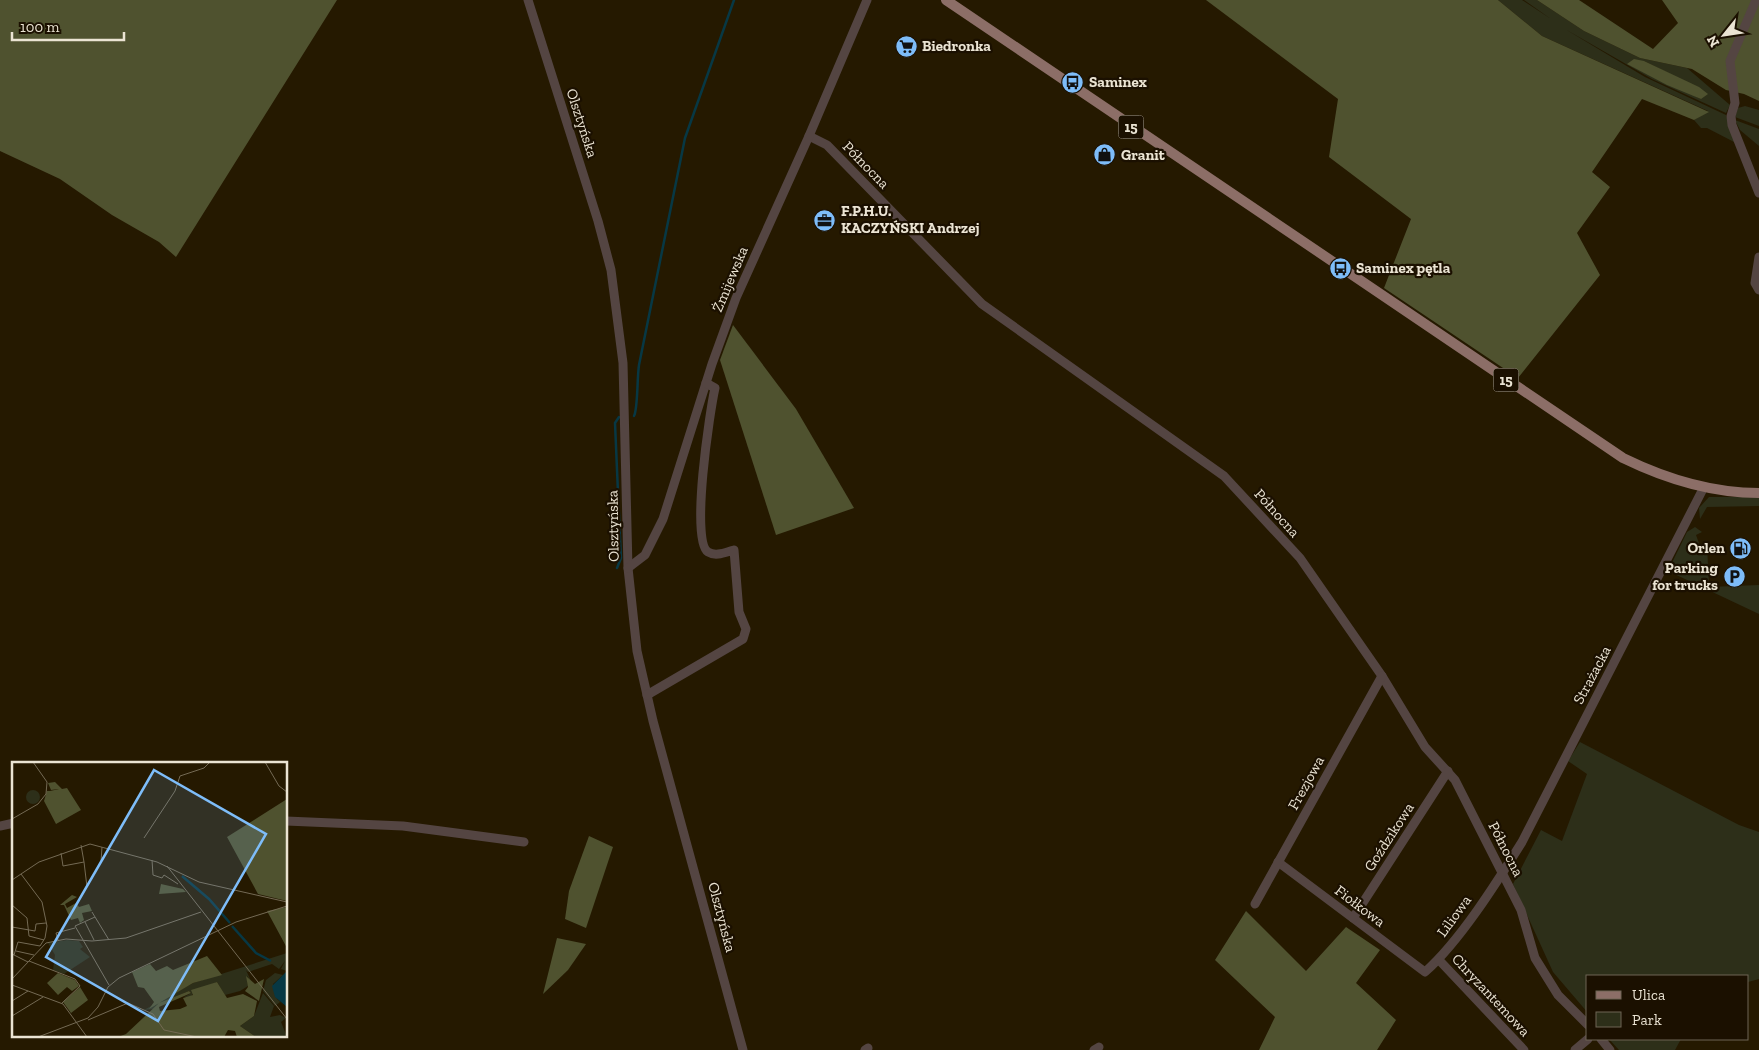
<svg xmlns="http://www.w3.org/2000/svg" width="1759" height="1050" font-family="'Zilla Slab',serif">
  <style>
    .green { fill: #2d2f19; fill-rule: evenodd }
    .forest { fill: #4f522f }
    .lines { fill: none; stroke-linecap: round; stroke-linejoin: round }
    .stream { stroke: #073844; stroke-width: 2.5 }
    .minor { stroke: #544542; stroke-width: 9 }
    .major { stroke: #8c6e67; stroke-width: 10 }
    .labels { text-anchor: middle; stroke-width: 4.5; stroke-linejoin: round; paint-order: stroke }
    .shield { fill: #1b1000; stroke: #ada494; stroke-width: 1 }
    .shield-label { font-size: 14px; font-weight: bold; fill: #ebe4d3 }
    .poi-label { font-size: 15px; font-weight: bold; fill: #ebe4d3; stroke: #1b1000; text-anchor: start }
    .street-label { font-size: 15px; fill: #ebe4d3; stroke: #1b1000 }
    .inset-river { fill: none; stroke: #073844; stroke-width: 2.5 }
    .inset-road { fill: none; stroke: #746a54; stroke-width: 1 }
    .view { fill: #7ebdf9; fill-opacity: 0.15; stroke: #7ebdf9; stroke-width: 2.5 }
    .inset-edge { fill: none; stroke: #ebe4d3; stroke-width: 2.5 }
  </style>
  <rect width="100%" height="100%" fill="#251900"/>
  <g class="green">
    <path d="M1498,0H1522L1551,19L1524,0H1537L1584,31L1640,58L1687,68L1730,105L1726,113L1652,79L1565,29L1645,77L1726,115L1736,143L1707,128H1701L1694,120L1708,111L1542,36ZM1644,61L1700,89L1701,99L1687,92Z"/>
    <path d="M1745,106L1759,110V126L1735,117L1738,108Z"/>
    <path d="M1735,120L1759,129V146L1740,130Z"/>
    <path d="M1709,497H1759V506L1707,507L1700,519L1699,508Z"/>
    <path d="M1695,527L1702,532L1696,535L1700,546L1707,544L1709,587L1759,585V614L1668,571L1687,532Z"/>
    <path d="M1580,742L1739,825L1759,832V979L1748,982V976H1588V1013L1553,972L1513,884L1541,830L1562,841L1587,774L1568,761Z"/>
    <path d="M1609,1039H1681L1675,1050H1619Z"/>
  </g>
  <g class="forest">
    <path d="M0,0H337L176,257L159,242L112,215L60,179L0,151Z"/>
    <path d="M1206,0H1498L1542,36L1709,112L1694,120L1642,99L1592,172L1610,187L1577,233L1600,275L1518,378L1384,288L1411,219L1329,157L1338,99Z"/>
    <path d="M1537,0H1579L1653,49L1678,23L1662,0H1759V101L1744,94L1726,90L1692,69L1640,58L1584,31Z"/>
    <path d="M1634,59L1644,61L1699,87L1708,94L1701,99L1667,85L1627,64Z"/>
    <path d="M733,325L796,409L854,508L776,535L720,360Z"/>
    <path d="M589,836L613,847L586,928L565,919L569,891Z"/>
    <path d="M1246,911L1306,971L1346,927L1380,950L1356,983L1396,1020L1377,1050H1259L1275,1017L1215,960Z"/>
    <path d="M557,938L586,944L568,970L543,994Z"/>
  </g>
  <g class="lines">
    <g class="stream">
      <path d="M634,416C638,409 637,377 639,365L685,138L734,0"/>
      <path d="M617,568L621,558L620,539L615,423L619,417"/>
    </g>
    <g class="minor">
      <path d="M528,0L598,221L611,270L623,363L628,568L637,651L653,721L743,1050"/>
      <path d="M1756,0L1730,61L1735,103L1731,116L1732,125L1759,193"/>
      <path d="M809,136L827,145L982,304L1224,476L1300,558L1382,676L1425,747L1455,780L1521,910L1535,958L1558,995L1588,1025"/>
      <path d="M1759,257L1755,283L1759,290"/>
      <path d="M628,568L645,555L663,519L712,364L736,298L809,136L867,0"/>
      <path d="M647,695L743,639L746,629L739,612L734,550C726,552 716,557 708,552C690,541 710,410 715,388L706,383"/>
      <path d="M286,821L403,826L524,842"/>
      <path d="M0,826L14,823"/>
      <path d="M1278,862L1425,972C1460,941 1497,882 1522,842L1704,487"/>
      <path d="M1255,904L1382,676"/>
      <path d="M1353,918L1448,771"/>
      <path d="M1439,960L1524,1050"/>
      <path d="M1601,1039L1610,1050"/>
      <path d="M865,1050L868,1048"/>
      <path d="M1094,1050L1099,1047"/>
      <path d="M1575,1050L1588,1039"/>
    </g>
    <path class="major" d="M946,0L1623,458C1666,479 1711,493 1759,493"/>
  </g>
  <defs>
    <symbol id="supermarket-disc" viewBox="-11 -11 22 22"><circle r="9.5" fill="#7ebdf9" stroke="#1b1000"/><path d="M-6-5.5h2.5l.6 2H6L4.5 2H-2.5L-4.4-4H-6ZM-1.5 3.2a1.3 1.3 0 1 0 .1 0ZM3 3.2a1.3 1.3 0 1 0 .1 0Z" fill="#111"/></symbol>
    <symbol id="bus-disc" viewBox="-11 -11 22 22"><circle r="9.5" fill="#7ebdf9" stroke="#1b1000"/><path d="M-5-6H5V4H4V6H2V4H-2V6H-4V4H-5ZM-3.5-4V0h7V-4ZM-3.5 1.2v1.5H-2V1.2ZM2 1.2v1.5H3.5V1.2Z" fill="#111"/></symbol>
    <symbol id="shop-disc" viewBox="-11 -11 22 22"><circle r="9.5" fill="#7ebdf9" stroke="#1b1000"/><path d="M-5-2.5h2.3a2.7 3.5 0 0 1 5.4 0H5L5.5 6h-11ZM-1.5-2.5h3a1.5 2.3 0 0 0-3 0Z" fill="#111"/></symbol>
    <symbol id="office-disc" viewBox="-11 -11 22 22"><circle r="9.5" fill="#7ebdf9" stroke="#1b1000"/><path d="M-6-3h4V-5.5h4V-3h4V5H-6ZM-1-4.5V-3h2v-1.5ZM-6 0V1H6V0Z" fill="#111"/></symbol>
    <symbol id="fuel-disc" viewBox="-11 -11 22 22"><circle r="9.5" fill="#7ebdf9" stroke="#1b1000"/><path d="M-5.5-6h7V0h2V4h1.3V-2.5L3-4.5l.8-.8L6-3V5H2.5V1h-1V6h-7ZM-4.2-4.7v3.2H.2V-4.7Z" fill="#111"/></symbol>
    <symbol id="parking-disc" viewBox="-11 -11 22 22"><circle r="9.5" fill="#7ebdf9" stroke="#1b1000"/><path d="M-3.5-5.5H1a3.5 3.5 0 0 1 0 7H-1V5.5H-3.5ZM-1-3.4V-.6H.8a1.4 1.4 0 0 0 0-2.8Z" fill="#111"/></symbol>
  </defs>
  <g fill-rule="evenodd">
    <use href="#supermarket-disc" x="894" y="34" width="25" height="25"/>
    <use href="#bus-disc" x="1060" y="70" width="25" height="25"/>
    <use href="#shop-disc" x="1092" y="142" width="25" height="25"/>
    <use href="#office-disc" x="812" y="208" width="25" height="25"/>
    <use href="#bus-disc" x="1328" y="256" width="25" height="25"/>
    <use href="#fuel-disc" x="1728" y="536" width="25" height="25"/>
    <use href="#parking-disc" x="1722" y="564" width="25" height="25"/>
  </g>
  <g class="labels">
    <g class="shield">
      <rect x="1118.5" y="115.5" width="25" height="23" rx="4"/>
      <rect x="1493.5" y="368.5" width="25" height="23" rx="4"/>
    </g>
    <g class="shield-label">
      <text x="1131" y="132">15</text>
      <text x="1506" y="385">15</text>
    </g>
    <g class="poi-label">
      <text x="922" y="51">Biedronka</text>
      <text x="1089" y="87">Saminex</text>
      <text x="1121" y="160">Granit</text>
      <text x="841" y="216">F.P.H.U.<tspan x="841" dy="17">KACZYŃSKI Andrzej</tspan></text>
      <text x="1356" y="273">Saminex pętla</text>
      <text x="1725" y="553" text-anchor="end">Orlen</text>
      <text x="1718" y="573" text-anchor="end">Parking<tspan x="1718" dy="17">for trucks</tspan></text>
    </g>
    <g class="street-label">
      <text transform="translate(582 123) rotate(72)" y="5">Olsztyńska</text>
      <text transform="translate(866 165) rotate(46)" y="5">Północna</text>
      <text transform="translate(730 279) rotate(-67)" y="5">Żmijewska</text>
      <text transform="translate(1277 513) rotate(48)" y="5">Północna</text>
      <text transform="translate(613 526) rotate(-91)" y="5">Olsztyńska</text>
      <text transform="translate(1592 675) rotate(-62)" y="5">Strażacka</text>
      <text transform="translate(1306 783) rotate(-61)" y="5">Frezjowa</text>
      <text transform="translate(1389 837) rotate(-57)" y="5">Goździkowa</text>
      <text transform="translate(1506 849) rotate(63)" y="5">Północna</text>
      <text transform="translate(1360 906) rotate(37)" y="5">Fiołkowa</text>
      <text transform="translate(1454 916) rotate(-54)" y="5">Liliowa</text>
      <text transform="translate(722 917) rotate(75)" y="5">Olsztyńska</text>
      <text transform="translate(1491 995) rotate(47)" y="5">Chryzantemowa</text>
    </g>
  </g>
  <g transform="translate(12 762)">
    <rect width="275" height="275" fill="#251900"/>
    <path d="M14 35a7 7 0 1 1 14 0a7 7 0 1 1-14 0ZM55,178L67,179L71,185L68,187L78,195L52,212L41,208L43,193L36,181ZM275,191V209L269,207L273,199L267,207L260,202L236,210L234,208L239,219L235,214L236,224L228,229L213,233L205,220L182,230L179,235H172L179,231L177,229L153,239L143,247L132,248L181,221ZM263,211L271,213L261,222L265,237L275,246L268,240L263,244L251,229L254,218ZM251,231L262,244L258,255L268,253L274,256L269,260L275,275H244L228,264L242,254Z" fill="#2d2f19"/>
    <path d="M43,20L50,27L55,26L69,48L44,62L32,39L35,29H38L47,27L39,28L36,21ZM275,37V139L246,132L215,75ZM149,122L171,127L174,130L147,132ZM60,133L65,135L53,142L55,146L64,141L67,145L77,142L80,149L70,151L72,158L68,161L66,156L59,158L52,143H48ZM275,145V186L255,149ZM195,194L210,213L181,221L137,247L142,240L132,226L126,225L120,210L138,202L144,209L155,204L161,208ZM46,211L63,218L67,224L60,229L55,225L46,233L35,221ZM234,214L243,222L252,217L247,239L233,229L236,225ZM205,220L215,236L231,232L245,239L242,254L228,264L244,275H225L223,269L216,268L212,275H106L114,272L147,241L177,229L179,231L147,245L148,249L168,247L175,244L171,236L181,233L179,228ZM68,225L76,238L59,251L51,240Z" fill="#4f522f"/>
    <path d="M275,209V245L263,235L260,224Z" fill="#073844"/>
    <path class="inset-river" d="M170,114L197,137L218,161M220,164L244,191L259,199"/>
    <path class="inset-road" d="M253,0L267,24L275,30M0,57L26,42L34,32L35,20L21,0M132,76L163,29L168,14L192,6L198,0M49,91L51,104L72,100L69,83M140,98L141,113L150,116L152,113L166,122M72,100L75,125M89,100L90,85M155,104L275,257M0,118L27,100L78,82L145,100L187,120L275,140M0,143L15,156L17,174L32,178M80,150L97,178M83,155L63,164L97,223M73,160L82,178M0,165L23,169L24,162L34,161M46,178L44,171L63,166M4,189L22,193M0,192L16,200M2,193L6,180L28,184L33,176L35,164L30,140L9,112M17,199L63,217L68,224L50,241M0,217L34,181L54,177L80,179L114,176L189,150M0,223L51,242L75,275M0,239L16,229M0,254L31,235M76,258L116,241L141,252L152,268L185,275M26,275L76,256L86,245L96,225L107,216L224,160L275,144"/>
    <path class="view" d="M142,8L254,72L146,259L34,195Z"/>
    <rect width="275" height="275" class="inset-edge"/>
  </g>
  <rect x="1586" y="975" width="162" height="65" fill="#1b1000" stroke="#6e6554"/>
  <rect x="1596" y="991" width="25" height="8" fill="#8c6e67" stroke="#6e6554"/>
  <text x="1632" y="1000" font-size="15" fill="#ebe4d3">Ulica</text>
  <rect x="1596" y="1012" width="25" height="15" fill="#2d2f19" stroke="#6e6554"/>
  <text x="1632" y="1025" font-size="15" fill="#ebe4d3">Park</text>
  <g transform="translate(1724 35) rotate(240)" stroke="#1b1000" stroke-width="4" paint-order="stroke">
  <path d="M0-4L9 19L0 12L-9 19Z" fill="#ebe4d3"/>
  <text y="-8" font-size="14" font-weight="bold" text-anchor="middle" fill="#ebe4d3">N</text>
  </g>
  <path d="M12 32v8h112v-8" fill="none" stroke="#ebe4d3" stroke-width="2.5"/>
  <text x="20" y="32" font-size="15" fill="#ebe4d3" stroke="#1b1000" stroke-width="4" paint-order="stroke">100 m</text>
</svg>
